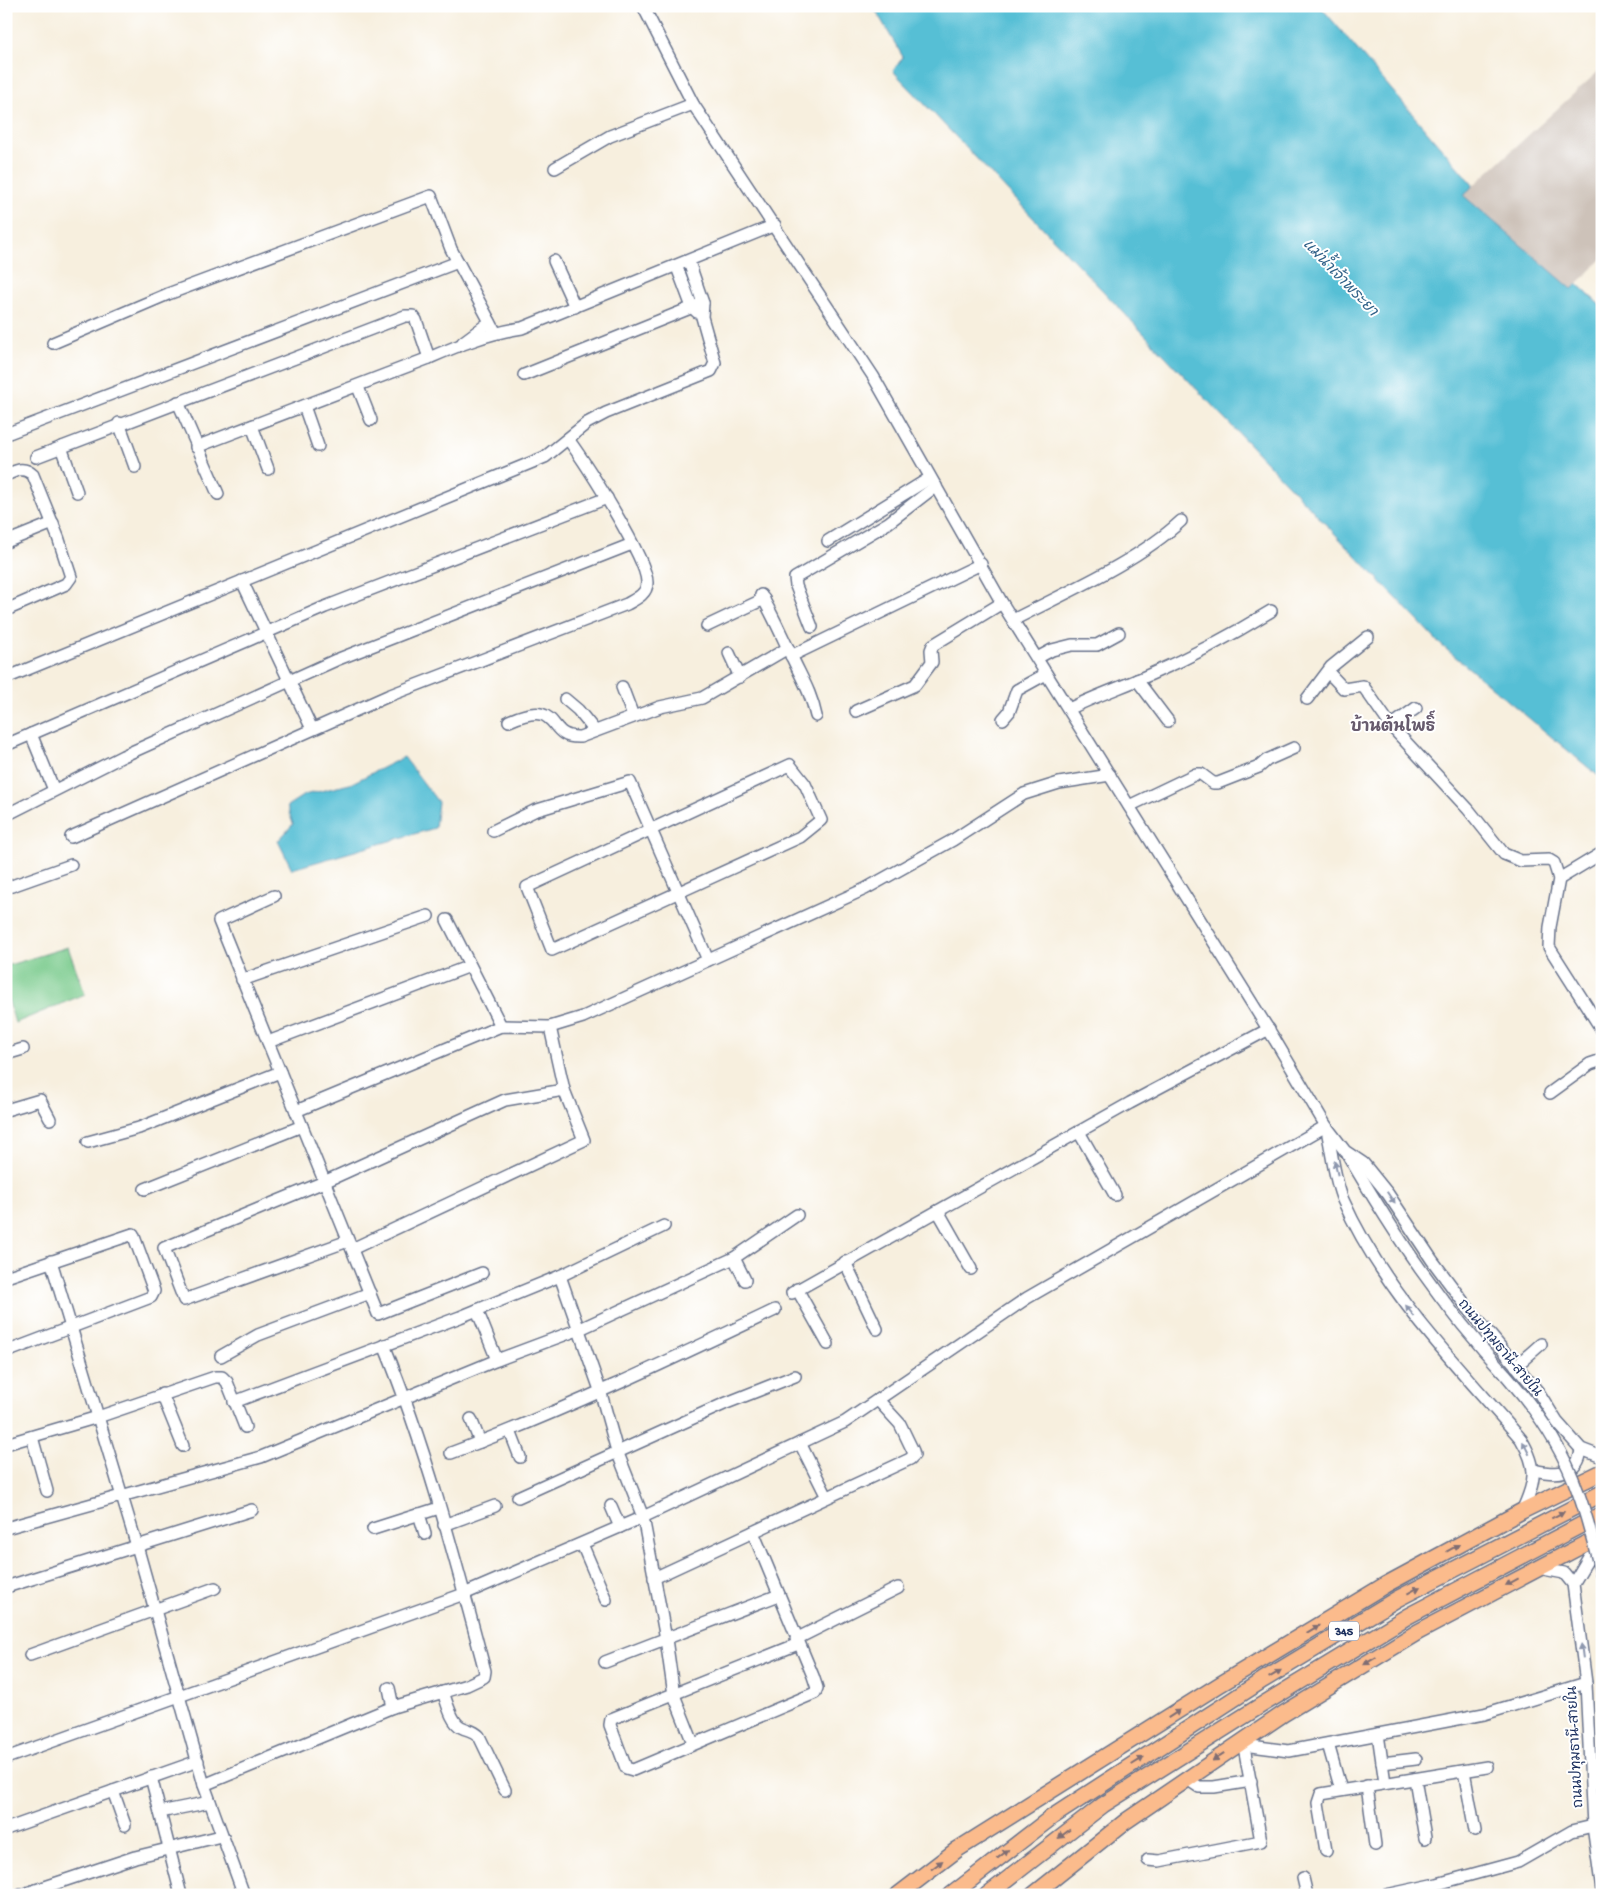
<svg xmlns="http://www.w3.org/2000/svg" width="1608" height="1901" font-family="'Gochi Hand','Playpen Sans Thai',sans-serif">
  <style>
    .industrial { fill: #cdc2b9 }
    .green { fill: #7acb8d; stroke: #4a7d76 }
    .water { fill: #57bfd5; stroke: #39779a }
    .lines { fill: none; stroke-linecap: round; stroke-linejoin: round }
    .minor-casing { stroke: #68728b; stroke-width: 14 }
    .major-casing { stroke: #68728b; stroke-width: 18 }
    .minor { stroke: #fff; stroke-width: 11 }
    .major { stroke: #fbbb8c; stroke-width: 15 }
    .minor-bridge-casing { stroke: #68728b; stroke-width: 14; stroke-linecap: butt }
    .minor-bridge { stroke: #fff; stroke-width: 11 }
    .oneway { fill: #8d97ae }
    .oneway2 { fill: #806e73 }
    .labels { text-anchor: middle; stroke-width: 4; stroke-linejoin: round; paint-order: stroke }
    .shield { fill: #fff; stroke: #5f6d8e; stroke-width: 1 }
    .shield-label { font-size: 12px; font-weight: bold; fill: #1b2f5e }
    .street-label { font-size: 14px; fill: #1b2f5e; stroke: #fff }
    .water-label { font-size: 15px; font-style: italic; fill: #306188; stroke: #fff }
    .quarter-label { font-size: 16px; font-weight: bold; fill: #675b6e; stroke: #fff }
  </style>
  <rect width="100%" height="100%" fill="#fff"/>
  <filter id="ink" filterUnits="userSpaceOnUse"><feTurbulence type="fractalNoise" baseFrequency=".02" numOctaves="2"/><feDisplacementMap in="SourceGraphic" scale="10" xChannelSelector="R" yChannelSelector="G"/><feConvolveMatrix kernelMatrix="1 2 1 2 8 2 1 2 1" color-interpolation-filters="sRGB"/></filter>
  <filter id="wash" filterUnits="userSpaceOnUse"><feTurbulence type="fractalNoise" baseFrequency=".0096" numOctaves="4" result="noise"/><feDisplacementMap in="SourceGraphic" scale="20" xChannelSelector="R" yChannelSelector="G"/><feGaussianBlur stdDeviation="1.12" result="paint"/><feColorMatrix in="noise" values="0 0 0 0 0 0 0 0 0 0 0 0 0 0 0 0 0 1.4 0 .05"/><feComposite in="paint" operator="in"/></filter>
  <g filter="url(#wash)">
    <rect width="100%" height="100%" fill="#f7efde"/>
    <path class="industrial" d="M1602,68V259L1572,289L1463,195Z"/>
    <path class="green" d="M68,947L85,994L15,1023L6,992V966Z"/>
    <g class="water">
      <path d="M873,6H1320L1473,185L1464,196L1572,289L1577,284L1602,307V779L1440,644L893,71L903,57Z"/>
      <path d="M404,757L438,802L435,828L292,869L278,841L293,824L287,806L304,795L350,784Z"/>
    </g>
  </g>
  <g filter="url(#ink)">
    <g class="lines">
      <defs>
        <g id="minor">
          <path d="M643,6L693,104L873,376L1002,603L1275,1040L1326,1126L1345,1151L1363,1163L1388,1194L1432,1260L1467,1307L1539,1393L1557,1422L1581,1449L1602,1457"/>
          <path d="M555,168L610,136L693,104"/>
          <path d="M554,261L575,307"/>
          <path d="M677,267L692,307L697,312"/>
          <path d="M463,342L490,322"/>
          <path d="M53,343L168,294L431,196L451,249L496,333"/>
          <path d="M524,375L703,303"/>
          <path d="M358,387L371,420"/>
          <path d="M178,402L218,494"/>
          <path d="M304,406L318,446"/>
          <path d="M119,423L135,467"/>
          <path d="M252,426L268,469"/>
          <path d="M6,434L458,262"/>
          <path d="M61,447L77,492"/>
          <path d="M196,447L429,358"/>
          <path d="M36,457L405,316H413L416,320L429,358C459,345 489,333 522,328L775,225"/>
          <path d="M6,475C17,470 24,466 33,475L58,537L71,577L66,584L6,610"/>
          <path d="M828,541L930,478"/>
          <path d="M6,542L53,523"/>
          <path d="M242,581L312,729"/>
          <path d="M761,595C773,615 781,634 791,655C801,677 811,692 816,716"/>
          <path d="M1013,620C1067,592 1137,562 1181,521"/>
          <path d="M707,626L764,599"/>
          <path d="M812,627L796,586L795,578L888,523L936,486"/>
          <path d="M729,653L740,677"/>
          <path d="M791,656L981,564"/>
          <path d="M1037,658L1052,650L1072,645H1097L1119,633"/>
          <path d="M1328,672L1344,689L1363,686L1391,726L1468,809L1504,854L1521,861L1549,860L1554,863L1559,879L1550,927L1549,947L1602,1030"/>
          <path d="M6,678L545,457L587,423L606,413L711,371L715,363L702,317L703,303L689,262"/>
          <path d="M1137,680L1168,721"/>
          <path d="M622,687L633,716"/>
          <path d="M565,699L578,710L595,731"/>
          <path d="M1307,699L1331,667L1368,637"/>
          <path d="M1069,709C1095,696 1122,687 1149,675C1191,657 1232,635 1271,611"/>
          <path d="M856,711L915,685L932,662L931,650L933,645L1002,603"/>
          <path d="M1003,719L1009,712L1017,690L1046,674"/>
          <path d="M509,721C564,697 544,739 580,737L660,707L702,698L788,648"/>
          <path d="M1391,726L1416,708"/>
          <path d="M31,734L54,790"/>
          <path d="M6,745L325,607L607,498"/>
          <path d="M790,765L805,784L821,820L800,837L552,950L527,887Z"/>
          <path d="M1129,806L1196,774H1201L1213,783H1218L1259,767L1267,760L1294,748"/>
          <path d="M6,815L123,756L336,660L632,544"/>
          <path d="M493,831L534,811L630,782L708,960"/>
          <path d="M71,837L388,696L627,604C636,599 647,594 647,583C648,559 584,461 568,439"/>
          <path d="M1559,879L1602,853"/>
          <path d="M6,888L71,865"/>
          <path d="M274,896L219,921L378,1314L482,1273"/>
          <path d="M447,920L501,1026"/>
          <path d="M242,980L428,916"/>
          <path d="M268,1042L470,966"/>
          <path d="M6,1054L23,1049"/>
          <path d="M1550,1093L1590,1064L1602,1060"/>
          <path d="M6,1110L40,1100L50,1119"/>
          <path d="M296,1111L501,1026L550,1027L583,1017L865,889L953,840L1024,794L1059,783L1110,775"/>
          <path d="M1327,1130C1332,1152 1334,1179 1343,1200C1384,1292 1456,1364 1521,1439C1538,1468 1536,1481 1522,1511"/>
          <path d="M1079,1132L1115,1195"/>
          <path d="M88,1142L139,1128L280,1072"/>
          <path d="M1348,1155C1395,1236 1442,1306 1506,1375"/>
          <path d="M145,1189L302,1126"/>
          <path d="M938,1211L971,1269"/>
          <path d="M348,1241L184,1300L164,1248L324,1182L505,1100L564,1090"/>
          <path d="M352,1249L584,1140L564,1090L550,1027"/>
          <path d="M734,1258L745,1280"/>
          <path d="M51,1261L137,1546L204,1785L244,1895"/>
          <path d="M845,1262L877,1329"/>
          <path d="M560,1276L600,1390L617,1451L643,1517L666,1639L674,1695L693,1743"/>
          <path d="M6,1277L133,1234L154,1291L151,1297L6,1352"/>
          <path d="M797,1289L828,1344"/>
          <path d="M792,1293L1130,1103L1269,1029"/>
          <path d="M477,1310L497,1360"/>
          <path d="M221,1356L258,1335L370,1293"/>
          <path d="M1516,1366L1541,1344"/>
          <path d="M162,1394L183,1446"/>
          <path d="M234,1402L460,1317L560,1276L664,1226"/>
          <path d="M471,1419L480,1442"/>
          <path d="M510,1431L520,1457"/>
          <path d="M32,1437L47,1491"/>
          <path d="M800,1443L827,1497"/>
          <path d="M6,1444L98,1417L215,1377H222L227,1382L245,1427"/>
          <path d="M451,1453C561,1412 668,1361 775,1310"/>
          <path d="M1534,1470C1555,1475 1579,1476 1581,1449"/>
          <path d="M518,1497L724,1404L795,1376"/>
          <path d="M611,1506L620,1527"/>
          <path d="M419,1514L425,1534"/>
          <path d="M444,1525L495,1506"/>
          <path d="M6,1528L261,1457L497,1360L580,1329L734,1258L797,1215"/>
          <path d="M373,1529L439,1508"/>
          <path d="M753,1532L813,1676L817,1688L815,1693L633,1770L626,1768L610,1725L611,1719L798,1644"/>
          <path d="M582,1544L606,1600"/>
          <path d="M1538,1568L1564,1573L1573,1584L1586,1683L1593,1826L1602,1891"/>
          <path d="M654,1578L910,1459L914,1455L913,1451L900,1424L878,1400"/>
          <path d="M1573,1584L1589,1557L1602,1554"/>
          <path d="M6,1587L252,1510"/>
          <path d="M796,1639L898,1588"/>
          <path d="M30,1655L215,1588"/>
          <path d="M605,1662L779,1595"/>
          <path d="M389,1688L393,1707"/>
          <path d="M443,1692C447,1702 451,1722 461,1727C469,1731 473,1730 479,1736L505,1790"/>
          <path d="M1378,1734L1385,1783"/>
          <path d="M1243,1741L1251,1746L1289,1751L1484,1714L1586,1683"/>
          <path d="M1328,1744L1341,1790"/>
          <path d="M6,1758L464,1594L643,1517L845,1422L1027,1298L1326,1126"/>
          <path d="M1382,1763L1416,1759"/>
          <path d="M1464,1771L1475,1831"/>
          <path d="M151,1777L181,1895"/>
          <path d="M1187,1779L1199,1787H1214L1251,1781"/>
          <path d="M1415,1779L1425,1838"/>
          <path d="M204,1785L393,1707L467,1685L484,1677L485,1671C456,1562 427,1450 384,1345"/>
          <path d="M1367,1786L1375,1845"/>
          <path d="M113,1791L125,1825"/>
          <path d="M160,1812L210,1802"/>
          <path d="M6,1829L198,1761"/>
          <path d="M1326,1851L1318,1803L1321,1794L1487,1767"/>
          <path d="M1148,1860L1159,1861L1261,1841L1243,1741"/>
          <path d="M1303,1878L1307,1895"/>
          <path d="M21,1895L135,1857L221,1836"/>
          <path d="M1386,1895L1437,1884L1518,1862L1572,1831L1593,1826"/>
        </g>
        <g id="major">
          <path d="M898,1895L958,1849L1219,1685L1385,1585L1522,1511L1602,1472"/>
          <path d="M951,1895L1052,1817L1263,1680L1397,1599L1602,1493"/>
          <path d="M987,1895L1103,1805L1260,1706L1408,1616L1602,1514"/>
          <path d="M1033,1895L1126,1821L1283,1714L1418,1632L1602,1535"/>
        </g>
      </defs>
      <use href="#minor" class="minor-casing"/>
      <use href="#major" class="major-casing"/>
      <use href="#minor" class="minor"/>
      <use href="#major" class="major"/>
      <defs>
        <path id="minor-bridge" d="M1506,1375C1536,1409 1563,1449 1578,1492C1588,1519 1595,1548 1602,1577"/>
      </defs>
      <use href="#minor-bridge" class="minor-bridge-casing"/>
      <use href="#minor-bridge" class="minor-bridge"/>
    </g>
    <defs><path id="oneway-solid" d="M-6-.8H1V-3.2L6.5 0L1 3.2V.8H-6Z" transform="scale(1.25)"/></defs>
    <g class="oneway">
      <use href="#oneway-solid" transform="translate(1336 1168) rotate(-103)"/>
      <use href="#oneway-solid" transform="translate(1391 1198) rotate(56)"/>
      <use href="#oneway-solid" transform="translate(1410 1311) rotate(-127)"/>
      <use href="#oneway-solid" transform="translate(1526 1448) rotate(-117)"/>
      <use href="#oneway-solid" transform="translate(1582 1651) rotate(-97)"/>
    </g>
    <g class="oneway2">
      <use href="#oneway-solid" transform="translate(1558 1515) rotate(-27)"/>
      <use href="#oneway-solid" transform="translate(1453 1548) rotate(-29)"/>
      <use href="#oneway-solid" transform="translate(1512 1582) rotate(152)"/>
      <use href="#oneway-solid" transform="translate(1414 1590) rotate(-28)"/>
      <use href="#oneway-solid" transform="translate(1313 1629) rotate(-31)"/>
      <use href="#oneway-solid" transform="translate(1370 1661) rotate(149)"/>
      <use href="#oneway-solid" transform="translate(1275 1674) rotate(-31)"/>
      <use href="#oneway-solid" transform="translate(1174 1714) rotate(-33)"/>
      <use href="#oneway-solid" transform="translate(1218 1757) rotate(146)"/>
      <use href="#oneway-solid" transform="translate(1138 1761) rotate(-32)"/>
      <use href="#oneway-solid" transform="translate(1064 1834) rotate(143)"/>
      <use href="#oneway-solid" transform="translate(1003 1854) rotate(-38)"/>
      <use href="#oneway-solid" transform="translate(937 1865) rotate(-37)"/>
    </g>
  </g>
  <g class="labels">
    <rect class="shield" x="1329" y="1621.5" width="30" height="19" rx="4"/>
    <g class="shield-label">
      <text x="1344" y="1635">345</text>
    </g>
    <g class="street-label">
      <text transform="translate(1501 1347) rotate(50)" y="5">ถนนปทุมธานี-สายใน</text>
      <text transform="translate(1574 1747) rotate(-93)" y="5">ถนนปทุมธานี-สายใน</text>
    </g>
    <g class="water-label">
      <text transform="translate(1341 277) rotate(46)" y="5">แม่น้ำเจ้าพระยา</text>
    </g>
    <g class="quarter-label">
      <text x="1393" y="731">บ้านต้นโพธิ์</text>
    </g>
  </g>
  <rect width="1608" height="1901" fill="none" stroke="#fff" stroke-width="25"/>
</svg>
